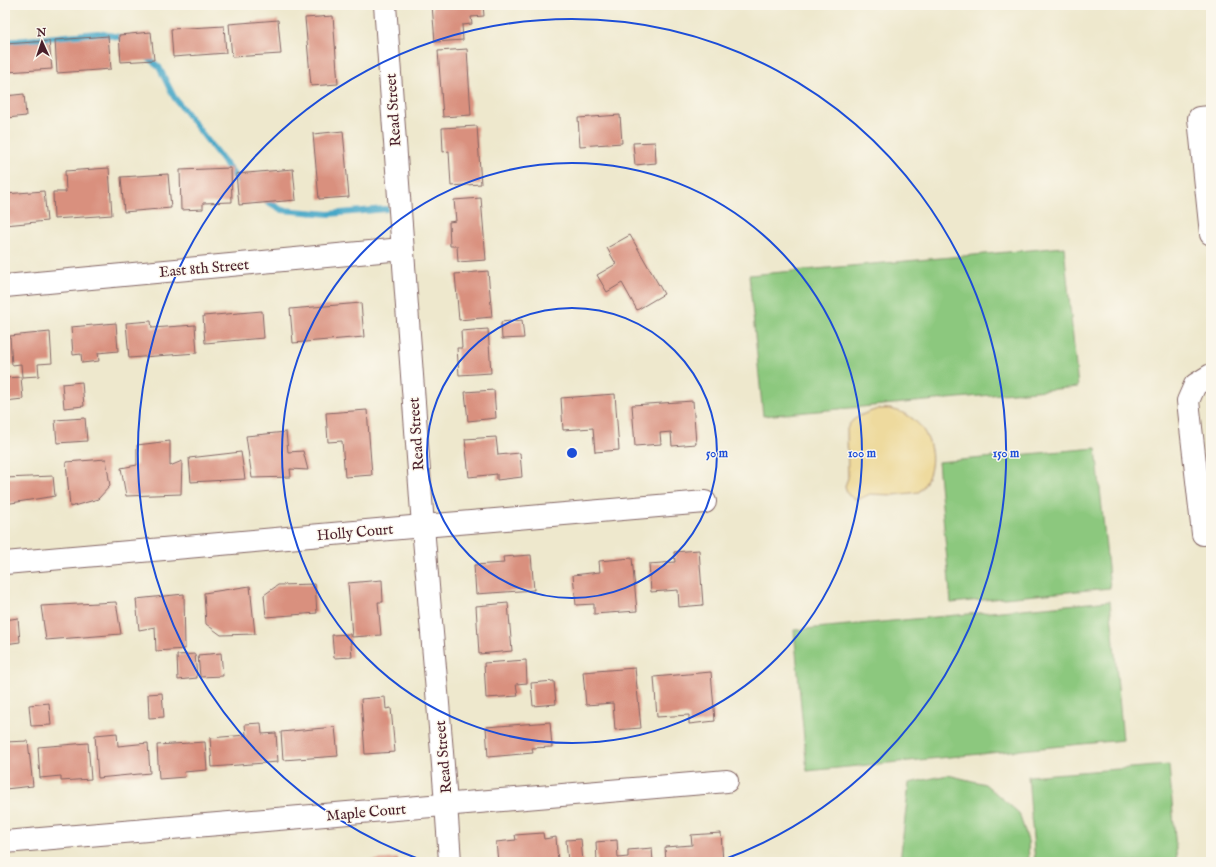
<svg xmlns="http://www.w3.org/2000/svg" width="1216" height="867" font-family="'IM FELL English',serif">
  <style>
    .green { fill: #8cc87e; stroke: #6b7454 }
    .sand { fill: #eeda9e; stroke: #9c7c64 }
    .lines { fill: none; stroke-linecap: round; stroke-linejoin: round }
    .stream { stroke: #47a7c7; stroke-width: 6 }
    .building { fill: #d9907e }
    .minor-casing { stroke: #836564; stroke-width: 24 }
    .minor { stroke: #fff; stroke-width: 22 }
    .ring { fill: none; stroke: #1d4ed8; stroke-width: 2 }
    .labels { text-anchor: middle; stroke-width: 3; stroke-linejoin: round; paint-order: stroke }
    .street-label { font-size: 15px; fill: #4a1f2b; stroke: #fbf7ec }
    .centre { fill: #1d4ed8; stroke: #fbf7ec; stroke-width: 2 }
    .ring-label { font-size: 12px; text-anchor: middle; font-weight: bold; fill: #1d4ed8; stroke: #fbf7ec; stroke-width: 3; stroke-linejoin: round; paint-order: stroke }
  </style>
  <rect width="100%" height="100%" fill="#fbf7ec"/>
  <filter id="ink" filterUnits="userSpaceOnUse"><feTurbulence type="fractalNoise" baseFrequency=".025" numOctaves="2"/><feDisplacementMap in="SourceGraphic" scale="8" xChannelSelector="R" yChannelSelector="G"/><feConvolveMatrix kernelMatrix="1 2 1 2 8 2 1 2 1" color-interpolation-filters="sRGB"/></filter>
  <filter id="wash" filterUnits="userSpaceOnUse"><feTurbulence type="fractalNoise" baseFrequency=".012" numOctaves="4" result="noise"/><feDisplacementMap in="SourceGraphic" scale="16" xChannelSelector="R" yChannelSelector="G"/><feGaussianBlur stdDeviation="0.9" result="paint"/><feColorMatrix in="noise" values="0 0 0 0 0 0 0 0 0 0 0 0 0 0 0 0 0 1.4 0 .05"/><feComposite in="paint" operator="in"/></filter>
  <g filter="url(#wash)">
    <rect width="100%" height="100%" fill="#eee8cd"/>
    <g class="green">
      <path d="M1064,247L1078,387L763,416L749,275Z"/>
      <path d="M1096,448L1110,588L951,603L938,462Z"/>
      <path d="M1110,601L1123,740L807,771L794,630Z"/>
      <path d="M1169,765L1177,862H1035L1028,776Z"/>
      <path d="M948,775L985,784L1019,813L1028,841L1029,862H900L909,783Z"/>
    </g>
    <path class="sand" d="M878,409C883,409 889,408 894,410C930,418 944,464 919,492L894,495L870,494L857,500L848,495L845,486L848,478L847,429C851,417 866,413 878,409Z"/>
    <g class="lines">
      <g class="stream">
        <path d="M5,42L98,33L124,38L126,40"/>
        <path d="M146,56L159,67L174,97L241,184"/>
        <path d="M261,198L282,210L329,214L386,209"/>
      </g>
    </g>
    <g id="blocks">
      <g class="building">
        <path d="M432,5H483L484,16L471,17L472,24L462,25L463,40L435,42Z"/>
        <path d="M333,16L338,84L311,86L305,18Z"/>
        <path d="M278,20L281,54L232,57L229,24Z"/>
        <path d="M224,26L226,53L173,57L171,29Z"/>
        <path d="M151,32L154,60L121,62L119,35Z"/>
        <path d="M108,36L111,69L57,73L55,40Z"/>
        <path d="M49,41L52,69L7,72L5,44Z"/>
        <path d="M467,49L471,115L443,117L438,51Z"/>
        <path d="M24,94L26,116L7,118L5,96Z"/>
        <path d="M620,115L622,143L580,146L578,118Z"/>
        <path d="M477,126L481,184L451,186L449,151L443,152L442,128Z"/>
        <path d="M343,131L349,197L319,199L313,134Z"/>
        <path d="M655,142L656,163L635,165L633,143Z"/>
        <path d="M109,168L112,215L54,219L53,192H66L65,171Z"/>
        <path d="M231,168L232,202L203,203V209L181,210L180,170Z"/>
        <path d="M293,169L296,200L239,205L236,174Z"/>
        <path d="M168,174L171,208L124,212L121,177Z"/>
        <path d="M44,191L47,221L5,225V194Z"/>
        <path d="M481,198L486,260L458,262L457,246H450L449,222L456,221L454,200Z"/>
        <path d="M630,235L664,294L637,310L622,283L607,292L597,275L616,264L607,248Z"/>
        <path d="M488,271L492,317L459,320L455,274Z"/>
        <path d="M361,303L364,337L293,343L290,309Z"/>
        <path d="M262,311L264,338L205,343L203,316Z"/>
        <path d="M522,320L524,338L502,339L501,322Z"/>
        <path d="M151,321L152,328L195,325L197,353L129,358L126,323Z"/>
        <path d="M116,323L118,351L98,353L99,361L82,363L81,354L73,355L71,327Z"/>
        <path d="M488,329L491,373L459,375L457,348H462L461,331Z"/>
        <path d="M50,332L52,363L38,364L39,376L22,377L21,364L12,365L10,336Z"/>
        <path d="M21,377L23,399L5,401V378Z"/>
        <path d="M82,382L84,406L64,408L62,384Z"/>
        <path d="M494,390L496,418L468,421L465,392Z"/>
        <path d="M615,394L619,450L595,452L593,428L563,430L561,398Z"/>
        <path d="M693,401L696,444L672,446L671,432L660,433L661,444L635,446L632,405Z"/>
        <path d="M367,410L372,475L345,477L342,441L328,442L326,413Z"/>
        <path d="M85,418L87,441L57,443L55,420Z"/>
        <path d="M286,432L288,452L303,451L308,470L290,469L291,477L252,478L246,436Z"/>
        <path d="M496,437L498,455L520,453L522,477L497,480V474L469,477L465,439Z"/>
        <path d="M170,441V466L182,461L181,494L126,496L121,468L137,465V445Z"/>
        <path d="M241,452L245,479L191,482L189,458Z"/>
        <path d="M106,459L110,486L98,499L70,507L66,462Z"/>
        <path d="M53,476L55,496L5,504V478Z"/>
        <path d="M699,550L703,605L679,607L678,590L651,592L649,564L675,562L674,552Z"/>
        <path d="M531,555L534,590L476,594L474,565L504,563L503,557Z"/>
        <path d="M632,558L637,611L594,614V604L576,605L573,575L600,572L599,561Z"/>
        <path d="M382,580L383,602H378L381,635L352,637L348,583Z"/>
        <path d="M315,584L317,613L266,617L264,595L278,585Z"/>
        <path d="M250,586L255,634L221,635L206,624L204,593Z"/>
        <path d="M184,594L185,649L156,651L155,627L139,630L136,599Z"/>
        <path d="M116,602L121,634L46,640L41,606Z"/>
        <path d="M508,603L512,651L479,654L476,606Z"/>
        <path d="M18,618L20,642L5,644V620Z"/>
        <path d="M350,634L352,657L334,658L332,635Z"/>
        <path d="M221,653L223,676L200,677L198,655Z"/>
        <path d="M195,654L197,678L178,680L177,655Z"/>
        <path d="M526,660L527,683L516,684L518,696L486,698L484,663Z"/>
        <path d="M635,668L641,728L615,730L613,703L586,705L583,672Z"/>
        <path d="M711,672L715,721L689,724V715L657,717L654,677Z"/>
        <path d="M554,681L556,704L533,706L531,683Z"/>
        <path d="M162,693L164,717L149,718L148,694Z"/>
        <path d="M385,697L386,709L391,708L395,752L365,754L361,699Z"/>
        <path d="M49,703L51,725L31,726L29,705Z"/>
        <path d="M550,722L552,747L532,748L533,753L488,757L486,727Z"/>
        <path d="M261,723L262,734L276,733L278,762L212,767L210,738L246,735L245,724Z"/>
        <path d="M335,727L338,756L283,760L281,732Z"/>
        <path d="M117,733L118,746L148,743L150,773L98,778L95,735Z"/>
        <path d="M28,741L33,786L5,789V742Z"/>
        <path d="M205,742L207,770L184,772L185,777L159,779L157,745Z"/>
        <path d="M88,743L91,779L61,781V776L40,778L38,747Z"/>
        <path d="M543,833L544,839L556,837L558,862H498L496,842L516,840L515,835Z"/>
        <path d="M721,833L723,862H666L665,847L692,845L691,835Z"/>
        <path d="M581,839L583,862H568L566,840Z"/>
        <path d="M617,840L618,858L628,857V850L652,848L653,862H597L596,842Z"/>
        <path d="M398,858V862H365L364,861Z"/>
      </g>
    </g>
  </g>
  <g filter="url(#ink)">
    <use href="#blocks" fill-opacity="0" stroke="#836564" stroke-width="1"/>
    <g class="lines">
      <defs>
        <g id="minor">
          <path d="M385,5C397,179 409,353 423,526C432,638 443,750 450,862"/>
          <path d="M1211,117L1199,118L1211,234"/>
          <path d="M5,286L402,249"/>
          <path d="M1203,534L1188,401L1195,385L1211,375"/>
          <path d="M5,563L423,526L705,502"/>
          <path d="M5,842L727,781"/>
        </g>
      </defs>
      <use href="#minor" class="minor-casing"/>
      <use href="#minor" class="minor"/>
    </g>
  </g>
  <g class="ring">
    <circle cx="572" cy="453" r="145"/>
    <circle cx="572" cy="453" r="290"/>
    <path d="M424 861A434 434 0 1 1 720 861"/>
  </g>
  <g class="labels">
    <g class="street-label">
      <text transform="translate(393 110) rotate(-94)" y="5">Read Street</text>
      <text transform="translate(204 268) rotate(-5)" y="5">East 8th Street</text>
      <text transform="translate(416 434) rotate(-94)" y="5">Read Street</text>
      <text transform="translate(355 532) rotate(-5)" y="5">Holly Court</text>
      <text transform="translate(443 757) rotate(-95)" y="5">Read Street</text>
      <text transform="translate(366 812) rotate(-5)" y="5">Maple Court</text>
    </g>
  </g>
  <circle cx="572" cy="453" r="6" class="centre"/>
  <g class="ring-label">
    <text x="717" y="457">50 m</text>
    <text x="862" y="457">100 m</text>
    <text x="1006" y="457">150 m</text>
  </g>
  <rect width="1216" height="867" fill="none" stroke="#fbf7ec" stroke-width="20"/>
  <g transform="translate(42 42) rotate(357)" stroke="#fbf7ec" stroke-width="3" paint-order="stroke">
  <path d="M0-3L7 15L0 10L-7 15Z" fill="#4a1f2b"/>
  <text y="-6" font-size="11" font-weight="bold" text-anchor="middle" fill="#4a1f2b">N</text>
  </g>
</svg>
